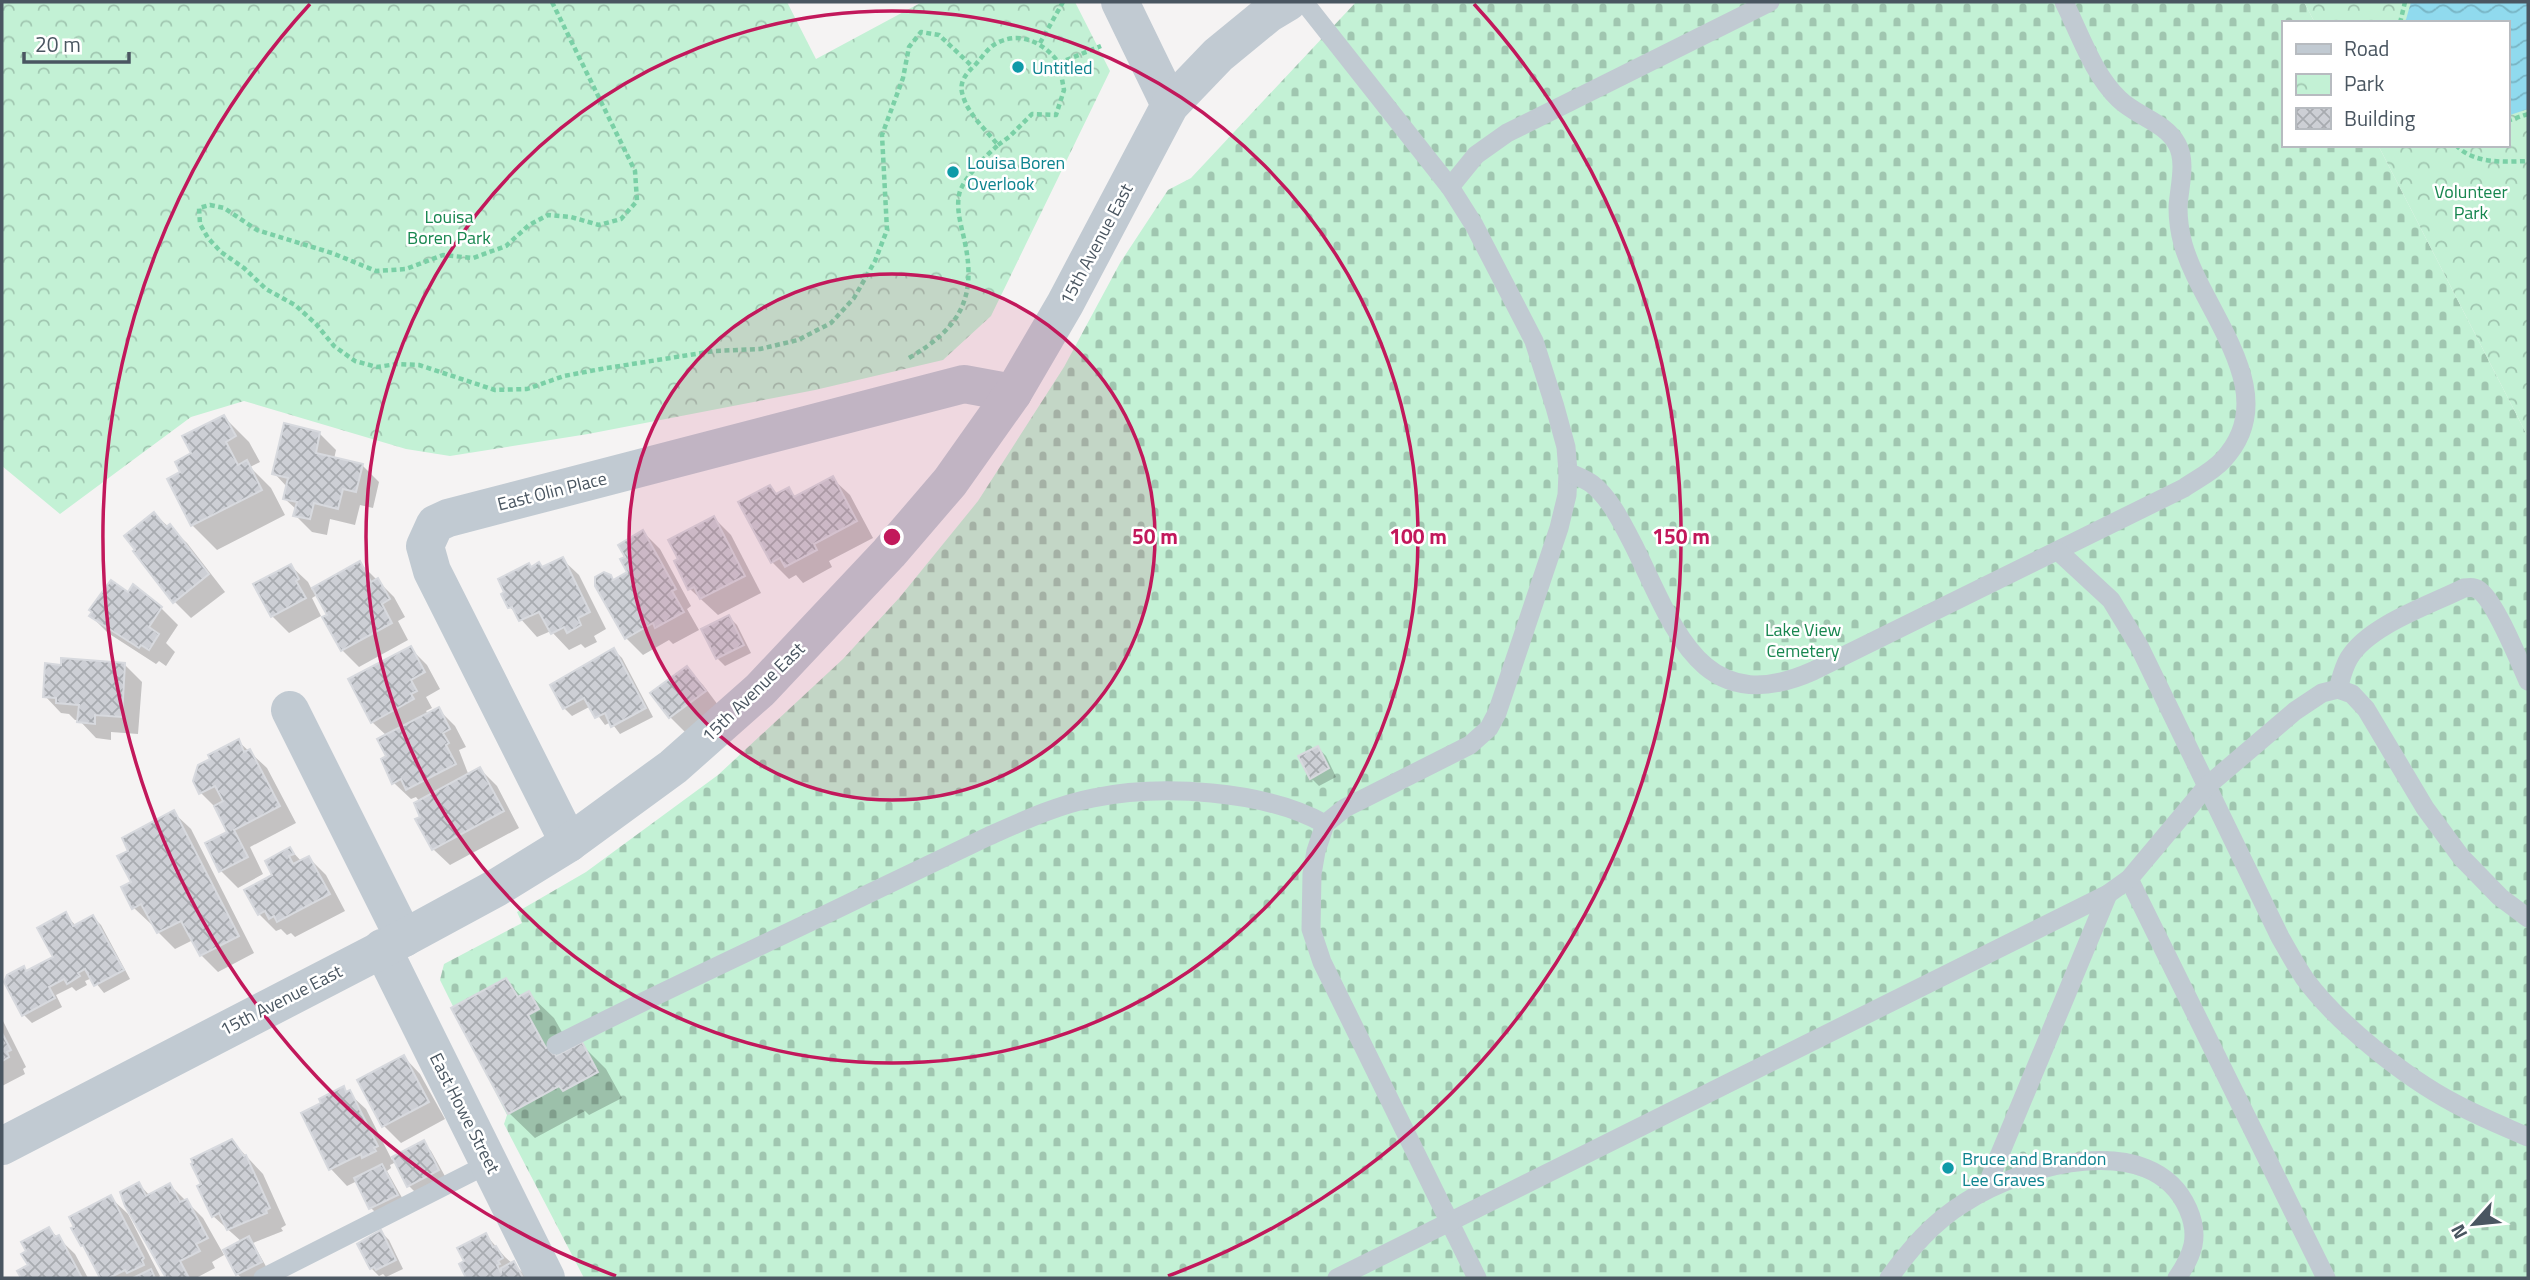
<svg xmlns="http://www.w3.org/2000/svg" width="2530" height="1280" font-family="'Titillium Web',sans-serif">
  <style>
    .cemetery { fill: url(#cemetery-stones) }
    .park { fill: url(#park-crowns) }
    .water { fill: url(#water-waves) }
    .shadow { fill: #0003 }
    .building { fill: url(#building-cross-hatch); stroke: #d7d9de; stroke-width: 2 }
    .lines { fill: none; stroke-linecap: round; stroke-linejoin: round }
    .path { stroke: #7ad0a6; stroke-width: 4.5; stroke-dasharray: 5 3.5; stroke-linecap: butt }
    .service { stroke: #c1cad2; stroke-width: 19 }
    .minor { stroke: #c1cad2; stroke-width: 38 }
    .tertiary { stroke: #c1cad2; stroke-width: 38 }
    .ring { fill: none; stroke: #c2185b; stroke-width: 3.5 }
    .culture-dot { fill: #0f9aa8; stroke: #fff; stroke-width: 2.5 }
    .labels { text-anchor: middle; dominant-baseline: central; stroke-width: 5; stroke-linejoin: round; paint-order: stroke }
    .culture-label { font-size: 18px; fill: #0d838f; stroke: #fff; text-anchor: start }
    .park-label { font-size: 18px; fill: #17864f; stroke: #fff }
    .street-label { font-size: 18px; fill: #4a5661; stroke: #fff }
    .centre { fill: #c2185b; stroke: #fff; stroke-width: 3.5 }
    .ring-label { font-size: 21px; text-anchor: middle; font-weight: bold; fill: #c2185b; stroke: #fff; stroke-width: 5; stroke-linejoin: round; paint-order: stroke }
  </style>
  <defs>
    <pattern id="cemetery-stones" width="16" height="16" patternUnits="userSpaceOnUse" patternTransform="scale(1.75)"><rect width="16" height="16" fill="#c3f1d5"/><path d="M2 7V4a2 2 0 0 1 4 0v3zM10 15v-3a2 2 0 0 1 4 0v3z" fill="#a0c6b0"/></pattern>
    <pattern id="park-crowns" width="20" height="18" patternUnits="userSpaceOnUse" patternTransform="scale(1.75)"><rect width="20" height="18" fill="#c3f1d5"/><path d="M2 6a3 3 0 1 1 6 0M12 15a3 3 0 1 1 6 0" fill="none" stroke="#a0c6b0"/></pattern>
    <pattern id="water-waves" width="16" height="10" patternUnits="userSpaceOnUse" patternTransform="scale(1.75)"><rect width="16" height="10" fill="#90daee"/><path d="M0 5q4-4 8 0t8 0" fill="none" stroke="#78b4c4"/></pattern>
    <pattern id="building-cross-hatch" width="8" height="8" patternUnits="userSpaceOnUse" patternTransform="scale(1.75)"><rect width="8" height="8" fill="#cdcfd5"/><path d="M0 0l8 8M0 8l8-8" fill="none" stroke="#a8abb0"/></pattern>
  </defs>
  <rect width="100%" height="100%" fill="#f5f3f3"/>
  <polygon class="cemetery" points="1356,2 2304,2 2315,23 2283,23 2283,145 2378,145 2528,437 2528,1278 584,1278 504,1124 507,1115 440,980 444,964 522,923 517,912 586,872 718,775 843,659 900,597 978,501 1064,367 1120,263 1168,190 1191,178"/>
  <g class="park">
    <polygon points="2,2 787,2 816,59 922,2 1075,2 1110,71 991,316 943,360 815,390 588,434 450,456 406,449 244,401 191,417 60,514 2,466"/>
    <polygon points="2304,2 2528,2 2528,437 2378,145 2507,145 2507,23 2315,23"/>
  </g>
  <polygon class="water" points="2411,2 2528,2 2528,109 2507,116 2507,23 2405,23"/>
  <g class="shadow">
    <polygon points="224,417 249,442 260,462 250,467 271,488 285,515 217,550 192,525 182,473 194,454"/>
    <polygon points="319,433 336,450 334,459 362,465 379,482 373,508 360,505 355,525 330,519 327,535 312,532 295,515 297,510 285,499 288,488 274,473"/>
    <polygon points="833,479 850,495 873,538 829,561 832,567 803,583 796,575 789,579 772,562 770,487 778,495 788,489 797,498"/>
    <polygon points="154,514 187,543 225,592 191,618 174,601"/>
    <polygon points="714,518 731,535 761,593 718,615 690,589"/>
    <polygon points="643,532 660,549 691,606 687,609 699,630 673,644 669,640 643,655 626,638 610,576 615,581 630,573 627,558"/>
    <polygon points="562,559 579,575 606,629 594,636 597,642 585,648 581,644 569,650 551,631 537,637 510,607 531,568 543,568"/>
    <polygon points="360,563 394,597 405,617 398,621 408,640 359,667 342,650 324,618 329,615 317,595 312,598 321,616 289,633 272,616 256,585 291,566 308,582 312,590"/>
    <polygon points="129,594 161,608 178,625 166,643 175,652 166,666 159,661 156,664 108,633 91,616"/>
    <polygon points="729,617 737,625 751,653 725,666 717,658"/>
    <polygon points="410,648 427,665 440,689 426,697 432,708 426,711 428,714 438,709 455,726 466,747 459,750 469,776 480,769 497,786 519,828 450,865 433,849 420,802 416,797 411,799 394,783 388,757 387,736 372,722"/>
    <polygon points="614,650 622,658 653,717 620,734 611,722 605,725 591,706 572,716 564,708"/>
    <polygon points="125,665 142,682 138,734 111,732 111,740 96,738 79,720 75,720 69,714 61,713 45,696 62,667"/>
    <polygon points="687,668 703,685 721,709 687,734 670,717"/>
    <polygon points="238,741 267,768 296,823 250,847 263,874 238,888 221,871 207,844 229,832 218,810 201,793"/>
    <polygon points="1318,748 1326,756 1336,777 1319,786 1311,778"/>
    <polygon points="174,813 191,829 254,953 218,972 201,955 193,940 175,949 158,932 153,923 151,924 134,908 131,851"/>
    <polygon points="290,849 302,862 309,858 326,875 345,911 295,937 291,933 287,935 281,929 276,931 259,914 275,876"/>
    <polygon points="65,914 76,926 93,917 101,925 130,979 104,993 92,978 85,981 87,985 76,991 72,987 56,995 62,1007 32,1023 24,1015 6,982 23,968 28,973 55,957"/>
    <polygon points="506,980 522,997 528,993 554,1018 563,1034 552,1040 560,1056 581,1044 606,1069 622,1098 589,1115 585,1111 535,1138 509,1113"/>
    <polygon points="2,1019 26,1067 23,1069 25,1074 2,1086"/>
    <polygon points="404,1057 420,1074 445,1119 401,1143 384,1126 359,1081"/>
    <polygon points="343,1088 366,1109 392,1160 423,1143 431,1151 446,1178 417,1194 409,1186 396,1162 390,1165 391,1168 387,1171 405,1203 379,1216 371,1208 357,1181 347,1186 331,1169 323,1104"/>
    <polygon points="232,1141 263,1174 286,1225 281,1228 283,1231 253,1243 268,1270 252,1278 242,1278 237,1274 242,1242 213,1216"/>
    <polygon points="139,1184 150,1196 170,1185 203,1218 224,1255 212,1262 215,1268 196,1278 167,1278 158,1264"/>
    <polygon points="111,1198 128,1214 160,1276 158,1278 102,1278 89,1252 82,1245"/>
    <polygon points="49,1229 75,1254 88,1278 23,1278 19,1272 30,1266"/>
    <polygon points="381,1232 389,1240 403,1269 386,1277 383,1274 379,1276 371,1268"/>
    <polygon points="486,1235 505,1257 529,1278 468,1278 461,1264"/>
  </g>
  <g class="building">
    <polygon points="224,415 236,436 226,442 238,465 247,460 262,490 191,526 167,479 180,472 175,462 191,453 182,436"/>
    <polygon points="284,423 320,432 316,453 363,464 356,492 343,489 338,509 314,503 310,519 293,516 297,502 283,499 288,478 272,474"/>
    <polygon points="833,476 857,521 814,544 817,550 785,567 780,558 771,563 738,502 770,485 776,494 789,487 794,497"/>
    <polygon points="154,512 166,527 170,524 209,574 173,603 133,551 135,550 124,536"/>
    <polygon points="714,516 745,576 700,599 694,587 688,590 674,561 678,559 668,540"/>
    <polygon points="643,530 676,589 672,591 684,612 655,628 653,623 625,639 595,586 595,577 604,572 611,575 613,580 627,572 620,559 625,557 618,545"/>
    <polygon points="563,557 590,612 578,618 581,625 567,633 564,627 551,634 539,612 519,621 512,607 508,608 501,594 504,592 498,579 529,563 531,567 539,562 542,567"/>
    <polygon points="360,561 371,582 378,578 390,599 382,604 392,623 341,651 322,617 327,615 312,588"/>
    <polygon points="291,564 299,579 296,581 306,598 271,617 253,584"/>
    <polygon points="111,580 128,592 133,584 162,607 149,627 159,634 149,650 141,645 139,648 89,616 92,612 89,610"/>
    <polygon points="729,615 744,645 716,659 701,629"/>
    <polygon points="411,646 425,672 411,680 417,691 411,694 414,699 371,723 348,679"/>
    <polygon points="614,648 646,708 611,727 605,713 595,718 584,698 563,709 550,685"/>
    <polygon points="61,658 125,663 122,717 95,715 95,724 77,722 79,705 56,703 56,698 43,697 45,663 61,665"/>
    <polygon points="687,666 706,691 669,718 650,693"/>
    <polygon points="439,707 450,729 443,733 449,743 446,745 456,764 406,790 401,779 392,784 381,759 386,756 377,739"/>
    <polygon points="239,739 244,752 250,749 280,806 234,830 248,857 219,872 205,843 227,832 214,806 223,801 215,786 199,794 193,781 198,765 210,759 208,755"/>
    <polygon points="1318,746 1329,768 1310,779 1298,756"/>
    <polygon points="480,767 504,811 432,850 415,819 420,817 414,803"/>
    <polygon points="174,810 239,936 200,956 181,921 157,933 141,904 132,909 121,887 131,882 117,856 128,851 122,838"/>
    <polygon points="290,847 294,854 289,856 293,864 309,856 330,894 277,922 274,916 269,919 265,911 258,915 244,890 272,875 265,861"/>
    <polygon points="66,912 73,926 93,915 124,970 94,986 85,969 78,973 80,976 67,984 64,979 49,987 55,998 22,1016 4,982 7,975 24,966 26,971 53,957 37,928"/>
    <polygon points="506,978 518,997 529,991 539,1009 528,1015 546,1048 550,1046 556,1056 582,1042 598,1072 563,1091 559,1086 508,1114 451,1008"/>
    <polygon points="2,1033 11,1050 7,1052 9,1057 2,1061"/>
    <polygon points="404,1055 429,1102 382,1127 357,1080"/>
    <polygon points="344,1086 346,1092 350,1090 378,1146 374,1148 376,1151 362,1158 361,1154 329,1170 301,1113 321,1103 319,1099"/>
    <polygon points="232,1139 244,1156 246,1155 270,1208 266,1210 267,1213 227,1230 219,1213 212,1217 197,1186 201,1184 191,1164 193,1163 191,1159"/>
    <polygon points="424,1140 439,1170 407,1187 392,1157"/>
    <polygon points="382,1164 398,1195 369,1209 354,1178"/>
    <polygon points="139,1182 146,1196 170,1183 180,1202 187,1199 208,1238 196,1244 200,1251 180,1261 189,1278 166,1278 125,1206 120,1192"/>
    <polygon points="111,1195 144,1258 142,1260 144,1265 127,1273 125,1270 109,1278 100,1278 83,1245 81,1246 71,1228 74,1227 69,1217"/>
    <polygon points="49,1227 55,1237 59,1235 82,1278 21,1278 17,1271 28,1265 21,1254 26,1251 21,1242"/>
    <polygon points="381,1230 396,1260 376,1270 374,1267 370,1269 357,1244"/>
    <polygon points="486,1233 493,1247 496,1246 503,1258 498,1261 500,1264 497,1265 501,1273 501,1268 514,1261 523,1278 466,1278 459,1264 464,1261 457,1248"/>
    <polygon points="249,1236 262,1262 236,1275 223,1250"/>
    <polygon points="151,1269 155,1278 133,1278"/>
  </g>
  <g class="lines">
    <g class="path">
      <polyline points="552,2 635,171 637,201 621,219 599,225 571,217 548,215 529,225 506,246 473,258 443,255 406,269 376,271 332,253 257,230 224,208 210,205 199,208 200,224 208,238 221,252 244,268 266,289 295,305 316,324 334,346 355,361 377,367 397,364 419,365 495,390 527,389 564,376 601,369 714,351 760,349 798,340 831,323 854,298 875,261 887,230 882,135 903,78 909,47 921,32 939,35 973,67"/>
      <polyline points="2400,23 2405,2"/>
      <polyline points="1040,43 1063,2"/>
      <polyline points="2507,121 2528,114"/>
      <polyline points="998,145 1009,137 1032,114 1056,115 1064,90 1059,63"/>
      <path d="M2456 145C2473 164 2504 162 2528 161"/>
      <path d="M909 358C958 329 977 300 965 243 962 228 956 211 959 195 962 179 986 156 998 145 986 130 968 114 963 96 958 82 966 74 976 64 983 56 989 46 999 42 1023 31 1046 45 1059 63L1101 46"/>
    </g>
    <g class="service">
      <polyline points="1304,2 1450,187 1474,225 1534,341 1555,407 1566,447 1568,472 1567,495 1559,528 1497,713 1489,728 1470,745 1345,808 1325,824 1316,851 1312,874 1311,929 1322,962 1477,1278"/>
      <polyline points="1450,187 1476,155 1507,133 1770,2"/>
      <path d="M1568 472C1576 476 1585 479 1592 484 1611 499 1623 525 1634 546 1674 627 1701 721 1813 671L2184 488C2197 479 2212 472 2223 460 2286 393 2202 312 2183 244 2180 233 2178 220 2178 207 2179 188 2187 162 2177 144 2165 122 2136 116 2119 99 2093 74 2080 34 2064 2"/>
      <path d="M2058 551 2111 600 2139 646 2280 937C2288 951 2296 966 2305 979 2338 1024 2405 1077 2454 1103 2478 1116 2503 1126 2528 1137"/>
      <path d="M2338 689C2341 679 2343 668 2349 658 2369 625 2430 605 2464 588 2471 587 2475 587 2480 591 2496 603 2519 661 2528 681"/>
      <polyline points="2129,879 2326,1278"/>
      <path d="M556 1045C660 992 766 944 870 893 910 874 949 855 989 836 1023 821 1057 805 1093 798 1161 784 1264 790 1325 824"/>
      <polyline points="1985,1190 2108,894"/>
      <polyline points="263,1278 490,1163"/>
      <polyline points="1337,1278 2108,894 2129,879 2207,786 2295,711 2322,693 2338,689 2352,694 2366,709 2425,808 2461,857 2500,897 2528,918"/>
      <path d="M1889 1278C1910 1249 1933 1222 1964 1203 2020 1166 2152 1127 2188 1209 2200 1236 2193 1255 2177 1278"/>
    </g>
    <g class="minor">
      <polyline points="1120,2 1170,105"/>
      <polyline points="290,710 404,938"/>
      <polyline points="569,843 432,571 425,546 435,524 448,518 964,384 1013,393"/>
      <polyline points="382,948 546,1278"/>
    </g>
    <polyline class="tertiary" points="2,1146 404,938 496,888 569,843 673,767 760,690 889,553 950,482 1013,393 1065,304 1170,105 1218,55 1268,14 1288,2"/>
  </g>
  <circle cx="892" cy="537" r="263" fill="#c2185b" fill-opacity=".12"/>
  <g class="ring">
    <circle cx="892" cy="537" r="263"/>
    <circle cx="892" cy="537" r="526"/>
    <path d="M616 1276A789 789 0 0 1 310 4M1474 4A789 789 0 0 1 1168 1276"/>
  </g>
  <g class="culture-dot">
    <circle cx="1018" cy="67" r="7"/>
    <circle cx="953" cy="172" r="7"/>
    <circle cx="1948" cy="1168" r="7"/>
  </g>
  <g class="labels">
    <g class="culture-label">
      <text x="1032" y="67">Untitled</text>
      <text x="967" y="162">Louisa Boren<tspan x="967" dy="21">Overlook</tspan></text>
      <text x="1962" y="1158">Bruce and Brandon<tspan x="1962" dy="21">Lee Graves</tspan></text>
    </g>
    <g class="park-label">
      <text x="2471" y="191">Volunteer<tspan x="2471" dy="21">Park</tspan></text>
      <text x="449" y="216">Louisa<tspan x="449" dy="21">Boren Park</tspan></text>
      <text x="1803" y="629">Lake View<tspan x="1803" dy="21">Cemetery</tspan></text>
    </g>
    <g class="street-label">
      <text transform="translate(1096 244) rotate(-62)">15th Avenue East</text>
      <text transform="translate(552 491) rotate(-14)">East Olin Place</text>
      <text transform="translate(753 692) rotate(-44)">15th Avenue East</text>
      <text transform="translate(281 1000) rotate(-27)">15th Avenue East</text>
      <text transform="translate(465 1113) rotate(63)">East Howe Street</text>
    </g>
  </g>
  <circle cx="892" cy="537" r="10" class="centre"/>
  <g class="ring-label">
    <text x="1155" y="544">50 m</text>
    <text x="1418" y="544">100 m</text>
    <text x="1681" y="544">150 m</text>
  </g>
  <rect width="2530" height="1280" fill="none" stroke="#4a5661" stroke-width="7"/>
  <rect x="2282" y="21" width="228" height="126" fill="#ffffff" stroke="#b7bbc0" stroke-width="2"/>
  <rect x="2296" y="44" width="35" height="10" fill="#c1cad2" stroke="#b7bbc0" stroke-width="2"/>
  <text x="2344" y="56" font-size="21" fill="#4a5661">Road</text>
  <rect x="2296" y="74" width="35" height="21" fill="url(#park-crowns)" stroke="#b7bbc0" stroke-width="2"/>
  <text x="2344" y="91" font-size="21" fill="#4a5661">Park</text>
  <rect x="2296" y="108" width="35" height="21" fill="url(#building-cross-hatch)" stroke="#b7bbc0" stroke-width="2"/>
  <text x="2344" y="126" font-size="21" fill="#4a5661">Building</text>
  <g transform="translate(2474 1224) rotate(243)" stroke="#ffffff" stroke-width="5" paint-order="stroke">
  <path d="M0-5L12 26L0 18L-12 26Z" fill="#4a5661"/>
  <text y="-10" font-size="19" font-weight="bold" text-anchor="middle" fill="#4a5661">N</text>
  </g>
  <path d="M24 52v10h105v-10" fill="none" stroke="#4a5661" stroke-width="3.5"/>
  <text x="35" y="52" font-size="21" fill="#4a5661" stroke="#ffffff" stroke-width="5" paint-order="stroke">20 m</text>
</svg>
